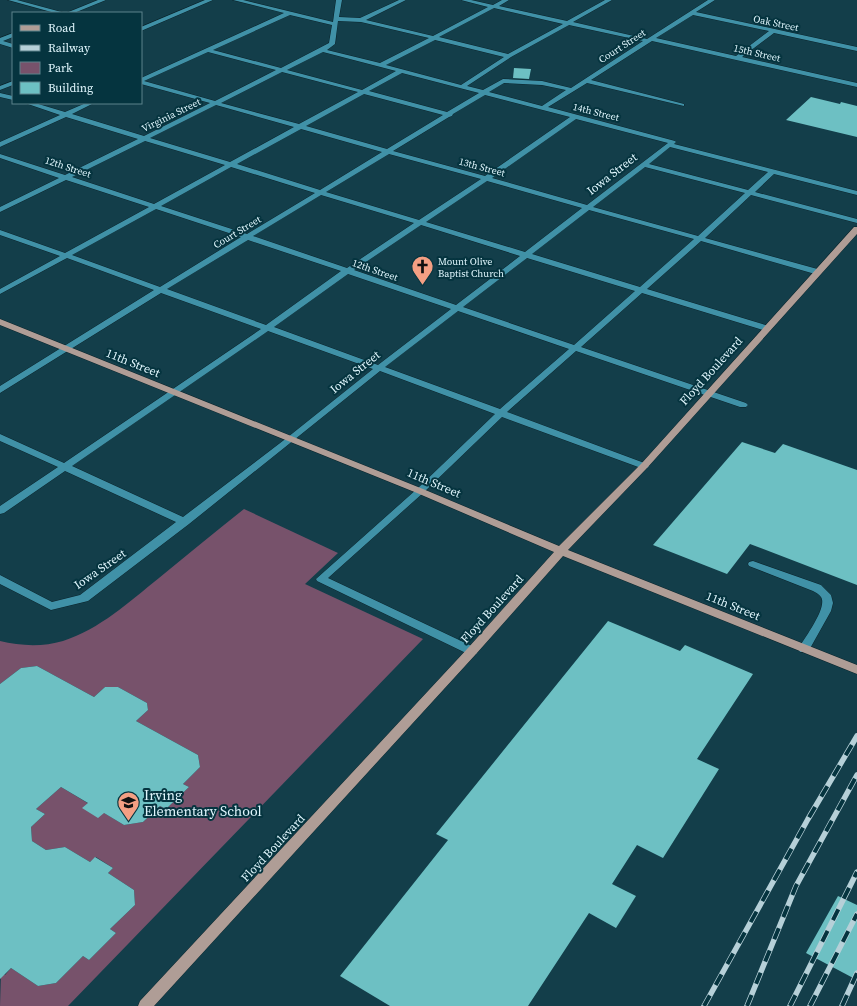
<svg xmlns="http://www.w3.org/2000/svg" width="857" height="1006" font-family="'Source Serif 4',serif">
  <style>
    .green { fill: #77526b }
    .building { fill: #6dc0c3 }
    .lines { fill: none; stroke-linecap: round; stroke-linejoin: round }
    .minor-casing { stroke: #0a232a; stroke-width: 1 }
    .major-casing { stroke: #0a232a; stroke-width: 1 }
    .minor { fill: #4091a7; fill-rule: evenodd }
    .major { fill: #af9d96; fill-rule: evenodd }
    .rail-casing { stroke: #b6d0d8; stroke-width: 5.5 }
    .rail { stroke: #05343f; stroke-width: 4; stroke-dasharray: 12; stroke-linecap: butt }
    .labels { text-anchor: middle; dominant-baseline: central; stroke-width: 4; stroke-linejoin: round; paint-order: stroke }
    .far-street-label { font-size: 10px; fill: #e0f6fd; stroke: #05343f }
    .far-poi-label { font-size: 10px; fill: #e0f6fd; stroke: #05343f; text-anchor: start }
    .street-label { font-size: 12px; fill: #e0f6fd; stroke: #05343f }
    .near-poi-label { font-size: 14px; fill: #e0f6fd; stroke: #05343f; text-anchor: start }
  </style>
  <rect width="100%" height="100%" fill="#133e4a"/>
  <path class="green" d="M244 509 338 553 305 584 423 639 68 1006H0L1 972 5 975 11 968 38 986 56 983 83 956 89 960 116 933 110 929 135 905 134 890 108 873 113 868 96 857 90 862 65 847 46 850 32 841 31 827 45 814 36 809 61 787 124 825 143 822 160 806 166 809 189 787 183 784 200 767 198 755 136 721 148 710 147 703 118 687H105L94 697 37 666 21 668 0 684V641C20 646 43 647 63 641 100 629 129 602 159 578 187 555 215 532 244 509Z"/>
  <g class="building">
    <polygon points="514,68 531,69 529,79 513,78"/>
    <polygon points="811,97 840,104 841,102 857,106 857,137 786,120"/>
    <polygon points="742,442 775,453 783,444 857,470 857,585 750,544 727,574 653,545"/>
    <polygon points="608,621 680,651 685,645 753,674 697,759 719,769 663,858 637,845 612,884 636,896 616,928 589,913 528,1006 390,1006 340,976 448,840 436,834"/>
    <polygon points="37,666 94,697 105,687 118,687 147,703 148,710 136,721 198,755 200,767 183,784 189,787 166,809 160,806 143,822 124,825 104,813 98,818 82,808 88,803 61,787 36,809 45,814 31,827 32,841 46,850 65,847 90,862 95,857 113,868 108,873 134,890 135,905 110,929 116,933 89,960 83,956 56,983 38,986 11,968 0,979 0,684 21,668"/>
    <polygon points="838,896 857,905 857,980 806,953"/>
  </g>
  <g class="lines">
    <defs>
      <g id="minor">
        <polygon points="8,0 17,0 65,13 55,13"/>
        <polygon points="98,0 106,0 74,13 66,13"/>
        <polygon points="205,0 213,0 141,31 141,27"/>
        <path d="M233 0H243L333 22 336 0H342L339 17 360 18 399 0H406L366 20 433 36 488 7 461 0H471L493 5 502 0H509L499 6 567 21 605 0H612L573 22 647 39 708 0H715L696 12 857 47V51L774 33 742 57 857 83V87L652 41 591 80 684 104V106L587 83 548 107 675 141 676 142 674 144 857 191V195L774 174 755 192 857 219V223L751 195 705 238 821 270V274H815L701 241 647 289 769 326 770 328 769 330H763L642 293 581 347 746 403 748 405 746 407H740L576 351 507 412 647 464 649 466 647 468H641L502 417 423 493 328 578 476 648 478 651 476 654H468L317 581 316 579 417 489 495 414 380 371 189 524 88 601 51 610 0 584V575L52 602 80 595 176 522 65 471 4 513 0 514V506L58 467 0 441V434L64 463 261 329 161 293 0 393V386L154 290 67 258 0 294V289L60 256 0 235V230L65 253 149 207 66 180 0 212V207L59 178 0 158V154L65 175 138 139 66 117 2 146 0 147V142L60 115 25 103H35L65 112 86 103H94L72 114 144 136 210 103 141 84V78L284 13ZM494 8 563 24 508 54 439 37ZM290 15 332 25 329 43 281 68 213 50ZM693 15 769 31 736 56 656 38ZM338 21 361 22 429 38 380 63 327 50 335 44ZM569 25 643 41 571 88 542 81 503 79 483 90 467 86 511 57ZM435 40 504 57 461 85 386 65ZM208 52 276 70 215 101 144 81ZM323 52 396 71 362 90 287 70ZM282 72 358 92 299 124 221 103ZM402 73 479 93 447 112 369 91ZM504 83 542 85 566 90 542 106 489 92ZM364 94 443 115 387 149 306 126ZM485 95 570 117 485 176 393 151 449 117 452 116 453 114ZM216 105 294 127 230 162 150 138ZM576 119 668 143 587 205 492 178ZM301 129 382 152 320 190 237 164ZM145 141 225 165 154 204 72 177ZM670 147 768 172 748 190 649 164ZM389 154 481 179 419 220 326 192ZM231 167 315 193 247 234 161 206ZM645 167 745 193 698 236 593 207ZM487 181 582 208 525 252 426 222ZM321 195 414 223 347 268 253 236ZM156 209 241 237 160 287 72 255ZM589 210 694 239 640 287 532 254ZM421 225 520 256 456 305 354 270ZM248 240 341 271 266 325 167 289ZM527 258 635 291 574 345 463 307ZM348 274 451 309 378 365 274 327ZM458 311 569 349 500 409 385 367ZM268 331 373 369 288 437 183 517 72 466Z"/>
        <polygon points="13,33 13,37 3,41 13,44 13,48 0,44 0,38"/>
        <polygon points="13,81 13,85 0,90 0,86"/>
        <polygon points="0,93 13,96 13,100 0,97"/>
        <path d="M753 561 821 585 831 595 833 603 831 611 808 652H800L798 649C804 639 828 607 821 597 819 594 815 592 813 591L749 566 748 564 749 562Z"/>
      </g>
      <polygon id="major" points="854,227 857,227 857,234 647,468 568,550 857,665 857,674 563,556 476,654 154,1006 138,1006 140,1001 468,648 554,552 417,493 0,325 0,319 423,489 559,546 641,464"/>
    </defs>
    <use href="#minor" class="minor-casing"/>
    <use href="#major" class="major-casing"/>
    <use href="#minor" class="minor"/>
    <use href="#major" class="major"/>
    <defs>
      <g id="rail">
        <polyline points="704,1006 808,819 857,736"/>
        <polyline points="747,1006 796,886 857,775"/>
        <polyline points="790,1006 857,872"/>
        <polyline points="810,1006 857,914"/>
        <polyline points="842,1006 857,973"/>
      </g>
    </defs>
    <use href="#rail" class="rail-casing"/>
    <use href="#rail" class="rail"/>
  </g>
  <defs>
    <symbol id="church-pin" viewBox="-11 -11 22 30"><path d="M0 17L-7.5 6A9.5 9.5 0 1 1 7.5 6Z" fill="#f39f83" stroke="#05343f"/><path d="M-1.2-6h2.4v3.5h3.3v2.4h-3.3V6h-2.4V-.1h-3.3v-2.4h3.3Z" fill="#111"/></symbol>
    <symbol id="school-pin" viewBox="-11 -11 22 30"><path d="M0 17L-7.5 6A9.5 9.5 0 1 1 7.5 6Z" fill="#f39f83" stroke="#05343f"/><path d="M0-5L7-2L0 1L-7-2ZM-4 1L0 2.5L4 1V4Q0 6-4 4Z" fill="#111"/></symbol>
  </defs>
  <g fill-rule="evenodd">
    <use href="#church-pin" x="410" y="254" width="25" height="34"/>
    <use href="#school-pin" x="116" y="790" width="25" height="34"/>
  </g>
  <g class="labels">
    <g class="far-street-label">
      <text transform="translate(776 23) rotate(12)">Oak Street</text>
      <text transform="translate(622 46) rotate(-33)">Court Street</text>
      <text transform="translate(757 53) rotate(13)">15th Street</text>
      <text transform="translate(596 112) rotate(14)">14th Street</text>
      <text transform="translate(171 115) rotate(-26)">Virginia Street</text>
      <text transform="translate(68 167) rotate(18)">12th Street</text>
      <text transform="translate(482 167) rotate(15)">13th Street</text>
      <text transform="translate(237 232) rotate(-31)">Court Street</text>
      <text transform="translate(375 270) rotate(19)">12th Street</text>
    </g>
    <g class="far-poi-label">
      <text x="438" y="261">Mount Olive<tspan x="438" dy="12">Baptist Church</tspan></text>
    </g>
    <g class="street-label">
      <text transform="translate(612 174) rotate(-38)">Iowa Street</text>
      <text transform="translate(133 363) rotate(22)">11th Street</text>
      <text transform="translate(711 371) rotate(-48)">Floyd Boulevard</text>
      <text transform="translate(355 372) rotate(-39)">Iowa Street</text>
      <text transform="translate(434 483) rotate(23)">11th Street</text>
      <text transform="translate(100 569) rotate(-35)">Iowa Street</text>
      <text transform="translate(733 606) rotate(22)">11th Street</text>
      <text transform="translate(492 609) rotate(-48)">Floyd Boulevard</text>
      <text transform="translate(273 848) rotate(-47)">Floyd Boulevard</text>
    </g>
    <g class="near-poi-label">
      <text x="144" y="795">Irving<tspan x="144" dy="16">Elementary School</tspan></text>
    </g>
  </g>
  <rect x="12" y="12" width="130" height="92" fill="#05343f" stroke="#5d828b"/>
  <rect x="20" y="25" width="20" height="6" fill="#af9d96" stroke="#5d828b"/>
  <text x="48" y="32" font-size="12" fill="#e0f6fd">Road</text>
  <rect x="20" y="45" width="20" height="6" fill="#b6d0d8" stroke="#5d828b"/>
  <text x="48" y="52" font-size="12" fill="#e0f6fd">Railway</text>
  <rect x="20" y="62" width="20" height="12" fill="#77526b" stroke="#5d828b"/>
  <text x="48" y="72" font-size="12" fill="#e0f6fd">Park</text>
  <rect x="20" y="82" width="20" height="12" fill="#6dc0c3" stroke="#5d828b"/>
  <text x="48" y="92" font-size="12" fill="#e0f6fd">Building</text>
</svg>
